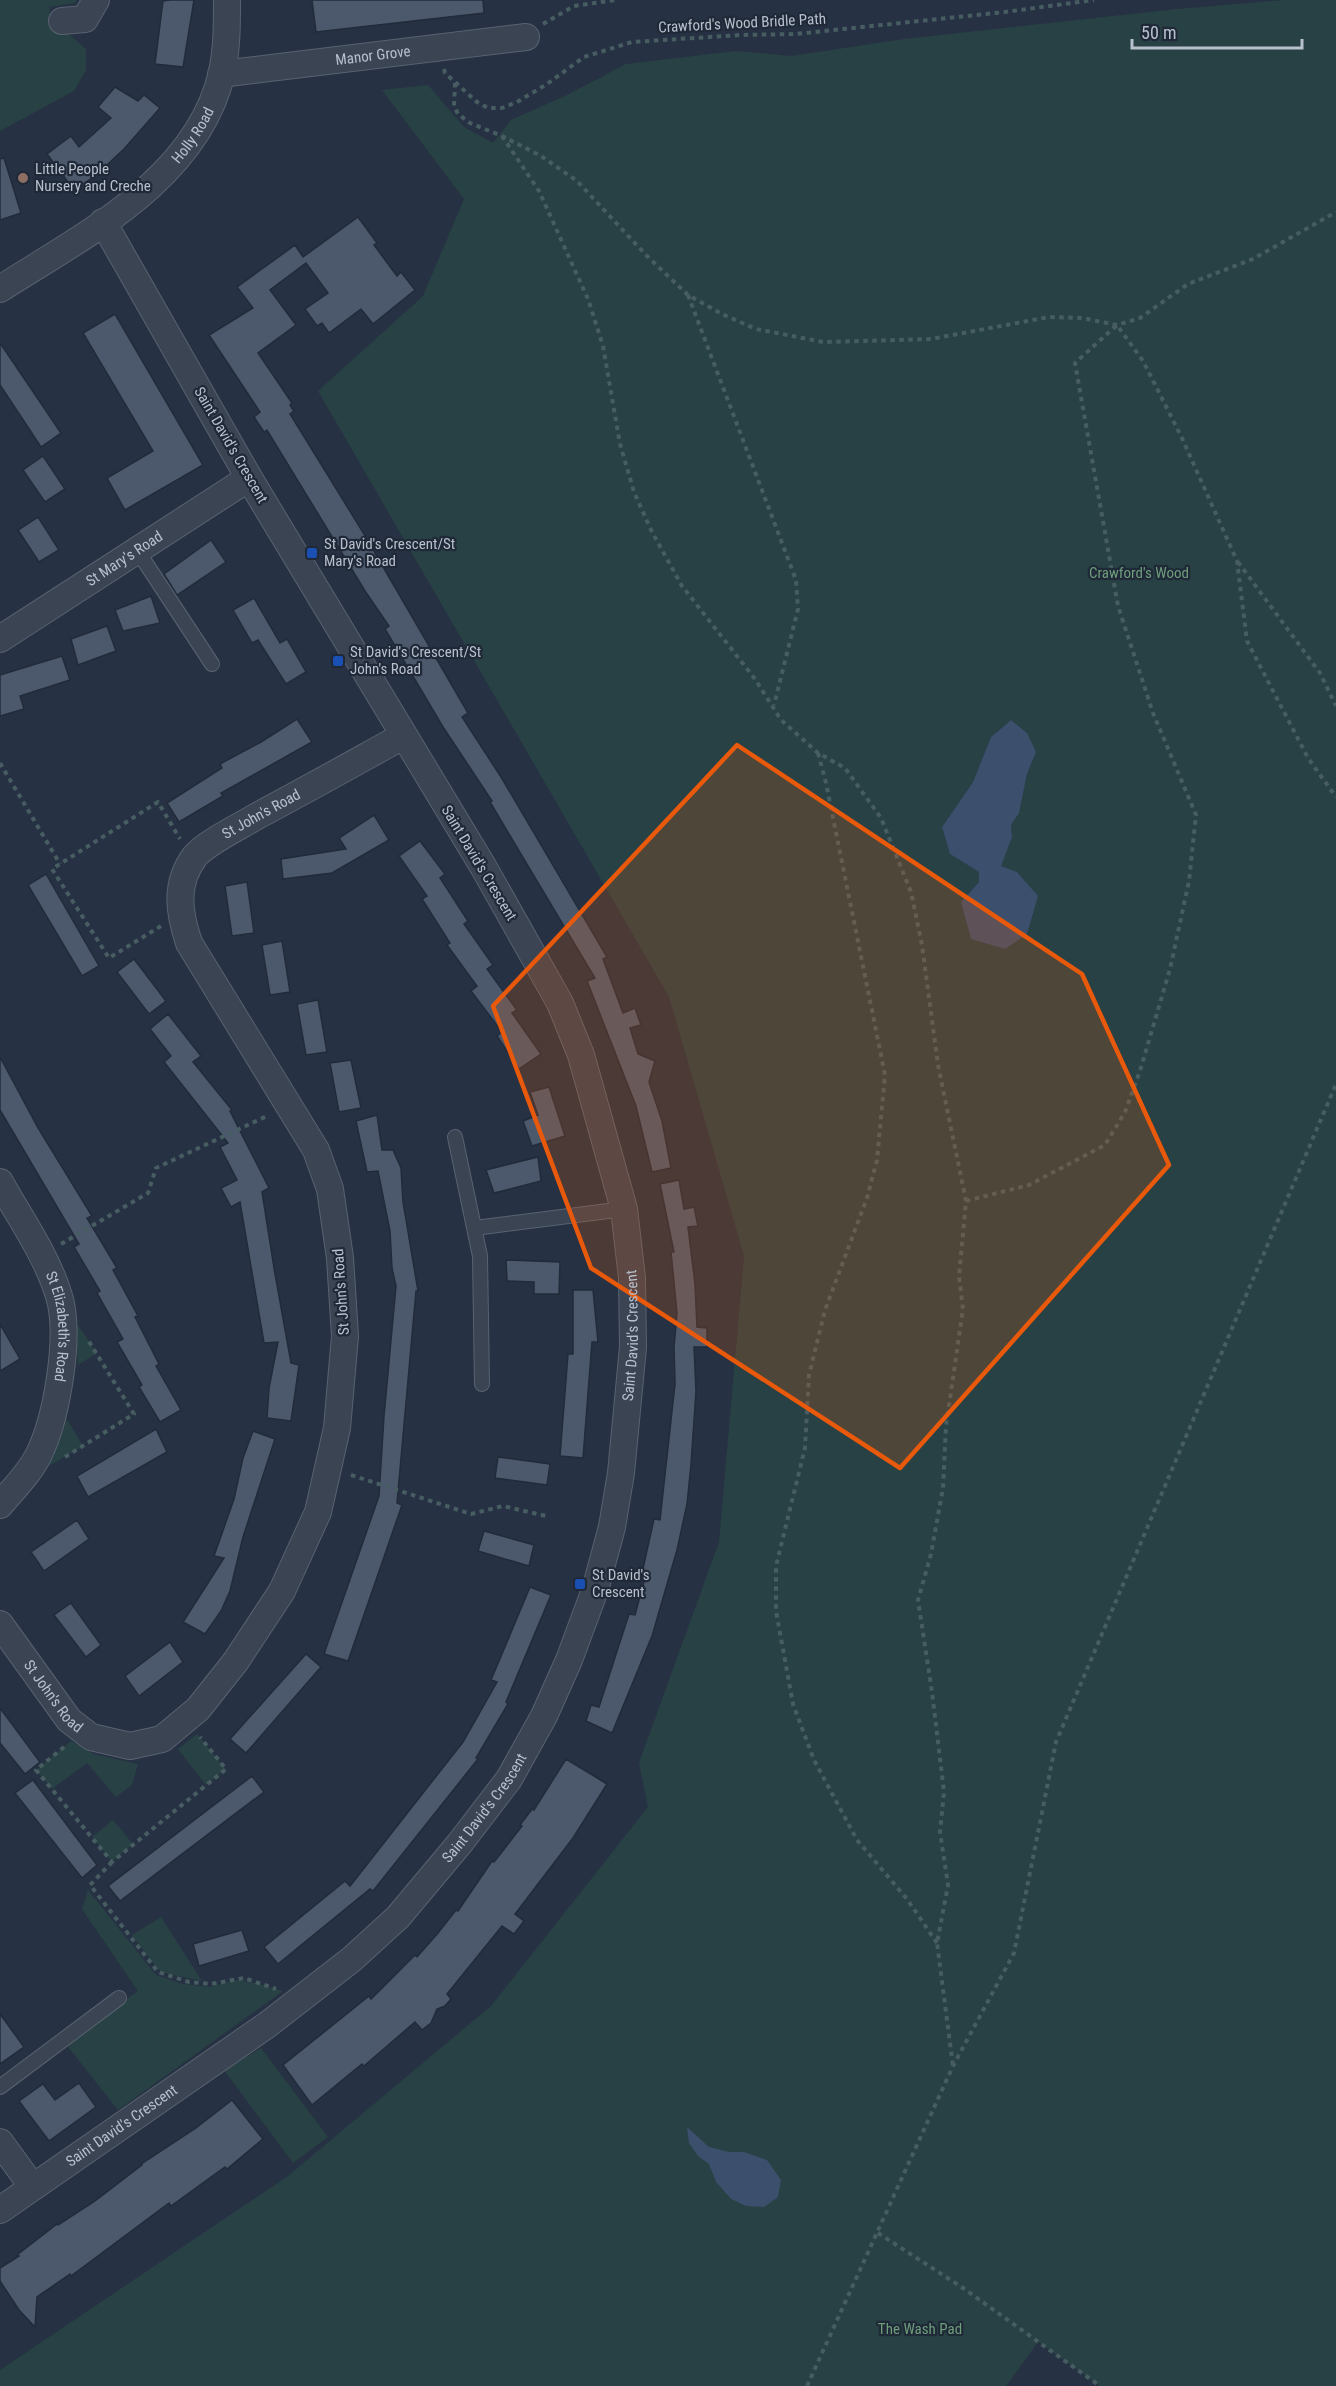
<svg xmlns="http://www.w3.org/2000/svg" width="1336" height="2386" font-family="'Roboto Condensed',sans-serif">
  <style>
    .green { fill: #284144; fill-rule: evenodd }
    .water { fill: #3c4f6c }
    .building { fill: #4c596d; stroke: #212b3a; stroke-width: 1.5 }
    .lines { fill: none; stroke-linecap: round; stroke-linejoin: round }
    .lane-casing { stroke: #596270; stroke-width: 16 }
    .street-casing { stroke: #596270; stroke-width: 28 }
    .path { stroke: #475d61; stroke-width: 4; stroke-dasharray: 4.5 4.5; stroke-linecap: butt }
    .lane { stroke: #3b4453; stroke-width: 14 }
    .street { stroke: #3b4453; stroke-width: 26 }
    .marked { fill: #e8590c; fill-opacity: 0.2; stroke: #e8590c; stroke-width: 4.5; stroke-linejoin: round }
    .education-dot { fill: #8d6e63; stroke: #1f2938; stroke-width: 2 }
    .transit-dot { fill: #1a4fb4; stroke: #1f2938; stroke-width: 2 }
    .labels { text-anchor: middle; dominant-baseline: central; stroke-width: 4.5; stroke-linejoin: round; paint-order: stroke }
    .street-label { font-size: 15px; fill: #b8c0cd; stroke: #1f2938 }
    .poi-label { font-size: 15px; fill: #b8c0cd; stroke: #1f2938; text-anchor: start }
    .park-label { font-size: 15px; fill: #6f9e7b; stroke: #1f2938 }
  </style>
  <rect width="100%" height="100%" fill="#263243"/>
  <g class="green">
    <polygon points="0,0 77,0 75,3 50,7 48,24 63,29 86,49 86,70 74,91 0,131"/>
    <path d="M1284 0H1336V2386H1100L1038 2342 1006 2386H0V2370L288 2176 491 2006 648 1807 639 1763 719 1542 744 1256 669 997 318 391 423 296 464 199 382 90 428 85 464 127 493 143 511 120 567 95 626 64 736 51 791 56 904 39 1177 9ZM1011 720 1036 752 1027 774 1019 812 1011 825 1012 837 1000 866 1017 872 961 902 979 882V872L950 854 942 827 973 782 991 737Z"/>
    <polygon points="75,1321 97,1353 78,1365"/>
    <polygon points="60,1408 83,1446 44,1469"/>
    <polygon points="197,1734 226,1769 206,1785 178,1749"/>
    <polygon points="71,1741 94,1754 138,1764 132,1785 116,1797 87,1763 52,1789 36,1770"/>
    <polygon points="113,1820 133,1844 112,1862 92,1837"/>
    <polygon points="88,1890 156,1975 183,1984 210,1987 236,1980 255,1983 283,1991 118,2110 65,2043 138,1991 82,1909"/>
    <polygon points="161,1917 202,1981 165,1973 158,1969 132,1935"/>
    <polygon points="261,2048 328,2137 293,2163 224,2070"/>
  </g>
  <g class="water">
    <polygon points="1011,720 1027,733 1036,752 1027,774 1019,813 1011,825 1012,837 1001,866 1017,872 1038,896 1027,934 1005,949 971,939 961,902 979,882 979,872 950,854 942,827 973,782 991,737"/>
    <polygon points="687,2127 709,2147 729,2152 744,2152 767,2160 781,2180 778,2197 764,2207 746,2206 731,2199 716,2182 709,2164 698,2156 689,2143"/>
  </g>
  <g class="building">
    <polygon points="170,0 194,0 183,67 155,64 163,1"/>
    <polygon points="312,0 483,0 484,13 316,32"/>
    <polygon points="115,87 138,101 144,95 160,108 124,149 95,176 74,190 47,154 71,136 79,147 111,118 98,107"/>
    <polygon points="4,158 21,213 0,220 0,159"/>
    <polygon points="358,217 377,243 374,245 397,276 401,272 415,290 373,324 361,309 329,333 322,323 317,326 305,309 328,293 306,263 270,290 296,325 258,353 292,403 290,405 294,411 290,414 364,534 468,713 462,717 501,777 607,957 603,959 623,1013 635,1008 641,1025 630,1028 638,1054 655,1061 649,1082 662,1121 671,1168 652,1172 636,1106 587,981 595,978 525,861 490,802 492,801 443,727 385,629 389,626 365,591 267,430 264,432 254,417 260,412 209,335 253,308 237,287 295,245 303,257"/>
    <polygon points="115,314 203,465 125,510 107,478 153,451 83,333"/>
    <polygon points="0,343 61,433 41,447 0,385"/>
    <polygon points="43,456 65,489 45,502 23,470"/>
    <polygon points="38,517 59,550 39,562 18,530"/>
    <polygon points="211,540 226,562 177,595 164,574"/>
    <polygon points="151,596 160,623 123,631 115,610"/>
    <polygon points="254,598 280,643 287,639 306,672 286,684 258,640 252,643 233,610"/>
    <polygon points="107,626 116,651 78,665 71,639"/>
    <polygon points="62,656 70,680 20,696 24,709 0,716 0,675"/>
    <polygon points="297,719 312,742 221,793 223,796 179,822 167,803 222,768 220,764 261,742"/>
    <polygon points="374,815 389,840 332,873 283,879 281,859 346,849 339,838"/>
    <polygon points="420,841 445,874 440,878 468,921 464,924 493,965 487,969 517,1010 512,1013 541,1054 519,1069 497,1036 502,1032 471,991 477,986 447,945 450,943 422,899 427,896 399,856"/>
    <polygon points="46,874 99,966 82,976 28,885"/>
    <polygon points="247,882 254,933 232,936 225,886"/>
    <polygon points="282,941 290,992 270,995 262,945"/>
    <polygon points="134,959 166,1001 149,1014 117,972"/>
    <polygon points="318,1000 327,1052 306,1055 297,1004"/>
    <polygon points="168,1014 201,1056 193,1062 232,1110 230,1111 269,1188 262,1192 275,1274 291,1363 299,1365 291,1421 267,1418 269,1388 278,1342 264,1343 240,1202 231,1207 221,1188 237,1180 220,1147 228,1143 164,1062 171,1056 150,1029"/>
    <polygon points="0,1057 38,1128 92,1216 87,1218 117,1268 113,1270 138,1316 135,1317 159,1364 156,1366 181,1410 160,1422 139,1387 142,1385 117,1342 123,1339 97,1293 100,1291 74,1247 79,1244 0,1110"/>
    <polygon points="351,1060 361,1108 339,1112 330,1063"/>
    <polygon points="549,1087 565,1136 532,1146 523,1121 538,1115 530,1092"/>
    <polygon points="377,1115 382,1150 393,1150 401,1168 403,1202 418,1291 416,1291 397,1503 402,1505 348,1661 324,1654 379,1496 384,1416 396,1286 392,1268 390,1231 378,1171 367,1172 356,1121"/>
    <polygon points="538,1157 541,1181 494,1193 486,1170"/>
    <polygon points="679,1180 684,1209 694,1207 698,1226 688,1227 695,1284 697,1327 707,1328 707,1347 694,1347 696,1391 691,1465 687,1504 677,1550 652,1636 612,1733 586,1721 591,1705 599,1707 629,1614 635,1615 646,1574 642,1573 654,1519 660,1520 675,1384 674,1347 677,1313 671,1252 674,1252 660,1184"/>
    <polygon points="506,1260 560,1262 559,1294 534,1294 534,1282 507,1281"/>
    <polygon points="573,1290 593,1290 598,1342 592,1342 583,1458 560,1456 568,1354 573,1354"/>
    <polygon points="0,1324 20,1359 0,1371"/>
    <polygon points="156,1429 167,1452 88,1497 77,1476"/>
    <polygon points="253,1431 275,1439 243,1537 230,1591 221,1611 205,1634 183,1622 224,1558 214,1556 234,1499 243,1458"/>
    <polygon points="498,1457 550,1464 547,1485 495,1478"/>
    <polygon points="77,1520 89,1539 44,1571 31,1552"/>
    <polygon points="484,1531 534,1545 529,1566 478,1551"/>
    <polygon points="530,1587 551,1595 506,1702 508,1704 476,1758 478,1759 373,1891 370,1889 278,1964 264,1947 345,1881 350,1886 463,1742 497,1682 491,1680"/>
    <polygon points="71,1603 101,1645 86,1657 54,1615"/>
    <polygon points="170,1642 183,1662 139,1696 125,1676"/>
    <polygon points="306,1654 321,1667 246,1753 230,1739"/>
    <polygon points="0,1708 40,1762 25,1774 0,1743"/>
    <polygon points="566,1759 607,1784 573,1838 515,1914 524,1921 514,1934 502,1926 447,1994 451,1999 445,2006 437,2009 431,2023 422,2030 415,2022 364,2066 362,2064 312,2105 283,2065 369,1996 371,1999 415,1955 417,1957 438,1933 456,1910 458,1911 492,1861 494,1862 522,1826 520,1825 532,1809 534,1810"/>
    <polygon points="252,1776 264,1792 120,1901 108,1886"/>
    <polygon points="33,1780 97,1865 82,1878 15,1793"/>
    <polygon points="242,1930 249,1951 199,1966 193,1944"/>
    <polygon points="0,2014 24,2047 0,2064"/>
    <polygon points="79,2083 96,2107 49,2141 19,2101 43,2084 55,2100"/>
    <polygon points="232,2100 263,2139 227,2169 225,2167 171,2206 169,2203 71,2276 70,2274 37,2297 35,2327 19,2310 0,2281 0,2268 19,2256 17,2255 57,2224 58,2225 95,2201 142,2165 141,2164 196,2128"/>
  </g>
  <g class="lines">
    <defs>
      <g id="lane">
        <polyline points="137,550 212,664"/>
        <polyline points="455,1137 480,1256 482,1384"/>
        <polyline points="475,1228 624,1209"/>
        <polyline points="0,2087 119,1998"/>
      </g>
      <g id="street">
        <polyline points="62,21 85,19 96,0"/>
        <path id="s1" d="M221 74 526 37"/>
        <path id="s2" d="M0 289C84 235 198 179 222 72 227 48 227 25 227 0"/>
        <path id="s3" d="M0 639 249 478"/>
        <path id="s4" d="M0 1182C20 1218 47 1256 59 1296 71 1335 57 1417 39 1454 30 1473 14 1488 0 1505"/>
        <path id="s5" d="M0 1624 69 1720 91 1737 130 1746 162 1739 198 1709 236 1661 282 1591 318 1512 337 1428 345 1336 340 1258 330 1189 316 1150 189 943C179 913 174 884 195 856 207 842 241 826 257 816 306 790 354 763 403 736"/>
        <polyline points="0,2142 32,2186"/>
        <path id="s6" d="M0 2210 267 2025 352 1959 398 1917 460 1843 509 1779 544 1716 569 1660 595 1590 612 1527 621 1473 633 1347 632 1278 624 1209 581 1055 560 1003 484 868 249 478 103 222"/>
      </g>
    </defs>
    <use href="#lane" class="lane-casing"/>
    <use href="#street" class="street-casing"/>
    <g class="path">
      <polyline points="543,24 574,6 615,0"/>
      <polyline points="444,69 445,73 477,102 488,108 502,108 517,102 547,84 584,57 632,42 741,35 796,34 1005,12 1094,0"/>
      <polyline points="455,83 454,106 458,114 470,123 502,136 541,156 577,181 646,255 688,295 722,314 756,329 823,342 931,339 1049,317 1082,318 1117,325 1140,318 1188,284 1253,259 1336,212"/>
      <polyline points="502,136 539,191 588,299 603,346 620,444 634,492 651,530 682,586 755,679 781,720 818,753 845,768 881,818 911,892 922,945 938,1065 966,1201 959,1277 963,1309 946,1426 943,1488 931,1554 918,1600 932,1692 944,1792 940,1832 948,1885 937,1943 953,2066"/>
      <polyline points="688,295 796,580 798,609 774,705"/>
      <polyline points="1238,562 1320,673 1336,706"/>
      <polyline points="818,753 826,783 885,1075 877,1160 867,1198 825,1310 809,1375 805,1448 776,1566 776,1611 793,1704 814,1760 857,1840 907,1899 937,1943"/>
      <polyline points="0,763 60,864"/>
      <polyline points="161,926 109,958 52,869 158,802 180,839"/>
      <polyline points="966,1201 1029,1185 1105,1145 1125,1112 1140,1071 1170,969 1189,881 1196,815 1153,713 1118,606 1075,363 1117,325 1143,361 1181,436 1237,561 1247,641 1308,758 1336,797"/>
      <polyline points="61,1244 148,1193 156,1168 267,1116"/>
      <polyline points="65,1457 134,1414 88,1340"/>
      <polyline points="351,1475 471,1514 503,1506 546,1516"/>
      <polyline points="64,1747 36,1770 112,1862 226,1769 200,1737"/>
      <polyline points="112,1862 90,1885 158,1972 189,1982 211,1984 244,1978 276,1989"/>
      <polyline points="878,2233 963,2288 1100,2386"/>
      <polyline points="807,2386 953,2066 1014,1953 1056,1742 1336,1084"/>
    </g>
    <use href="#lane" class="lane"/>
    <use href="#street" class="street"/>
  </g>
  <path class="marked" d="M737 745 1082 974 1169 1165 900 1468 591 1268 493 1006Z"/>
  <circle class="education-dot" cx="23" cy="178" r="6"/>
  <g class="transit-dot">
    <rect x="306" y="547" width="12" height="12" rx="3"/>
    <rect x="332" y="655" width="12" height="12" rx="3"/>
    <rect x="574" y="1578" width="12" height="12" rx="3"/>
  </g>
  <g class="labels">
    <g class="street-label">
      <text transform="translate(742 23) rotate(-3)">Crawford's Wood Bridle Path</text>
      <text stroke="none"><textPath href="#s1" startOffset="153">Manor Grove</textPath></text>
      <text stroke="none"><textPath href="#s2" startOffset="249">Holly Road</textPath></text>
      <text transform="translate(231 445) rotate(60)">Saint David's Crescent</text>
      <text stroke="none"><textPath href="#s3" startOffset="148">St Mary's Road</textPath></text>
      <text stroke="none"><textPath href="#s5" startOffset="1278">St John's Road</textPath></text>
      <text transform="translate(479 863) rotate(59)">Saint David's Crescent</text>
      <text transform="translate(341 1292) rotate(-94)">St John's Road</text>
      <text stroke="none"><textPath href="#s4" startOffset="159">St Elizabeth's Road</textPath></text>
      <text stroke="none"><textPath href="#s6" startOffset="1138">Saint David's Crescent</textPath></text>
      <text stroke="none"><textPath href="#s5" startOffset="90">St John's Road</textPath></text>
      <text stroke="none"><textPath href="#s6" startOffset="634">Saint David's Crescent</textPath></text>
      <text stroke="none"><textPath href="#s6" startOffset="148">Saint David's Crescent</textPath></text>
    </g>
    <g class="poi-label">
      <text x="35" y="169">Little People<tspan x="35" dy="17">Nursery and Creche</tspan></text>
      <text x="324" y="544">St David's Crescent/St<tspan x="324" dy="17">Mary's Road</tspan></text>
      <text x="350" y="652">St David's Crescent/St<tspan x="350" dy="17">John's Road</tspan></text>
      <text x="592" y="1575">St David's<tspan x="592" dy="17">Crescent</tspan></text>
    </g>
    <g class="park-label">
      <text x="1139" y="573">Crawford's Wood</text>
      <text x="920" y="2329">The Wash Pad</text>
    </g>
  </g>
  <path d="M1132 39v9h170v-9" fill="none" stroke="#b8c0cd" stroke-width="3"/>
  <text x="1141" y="39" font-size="18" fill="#b8c0cd" stroke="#1f2938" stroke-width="4.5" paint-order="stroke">50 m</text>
</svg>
